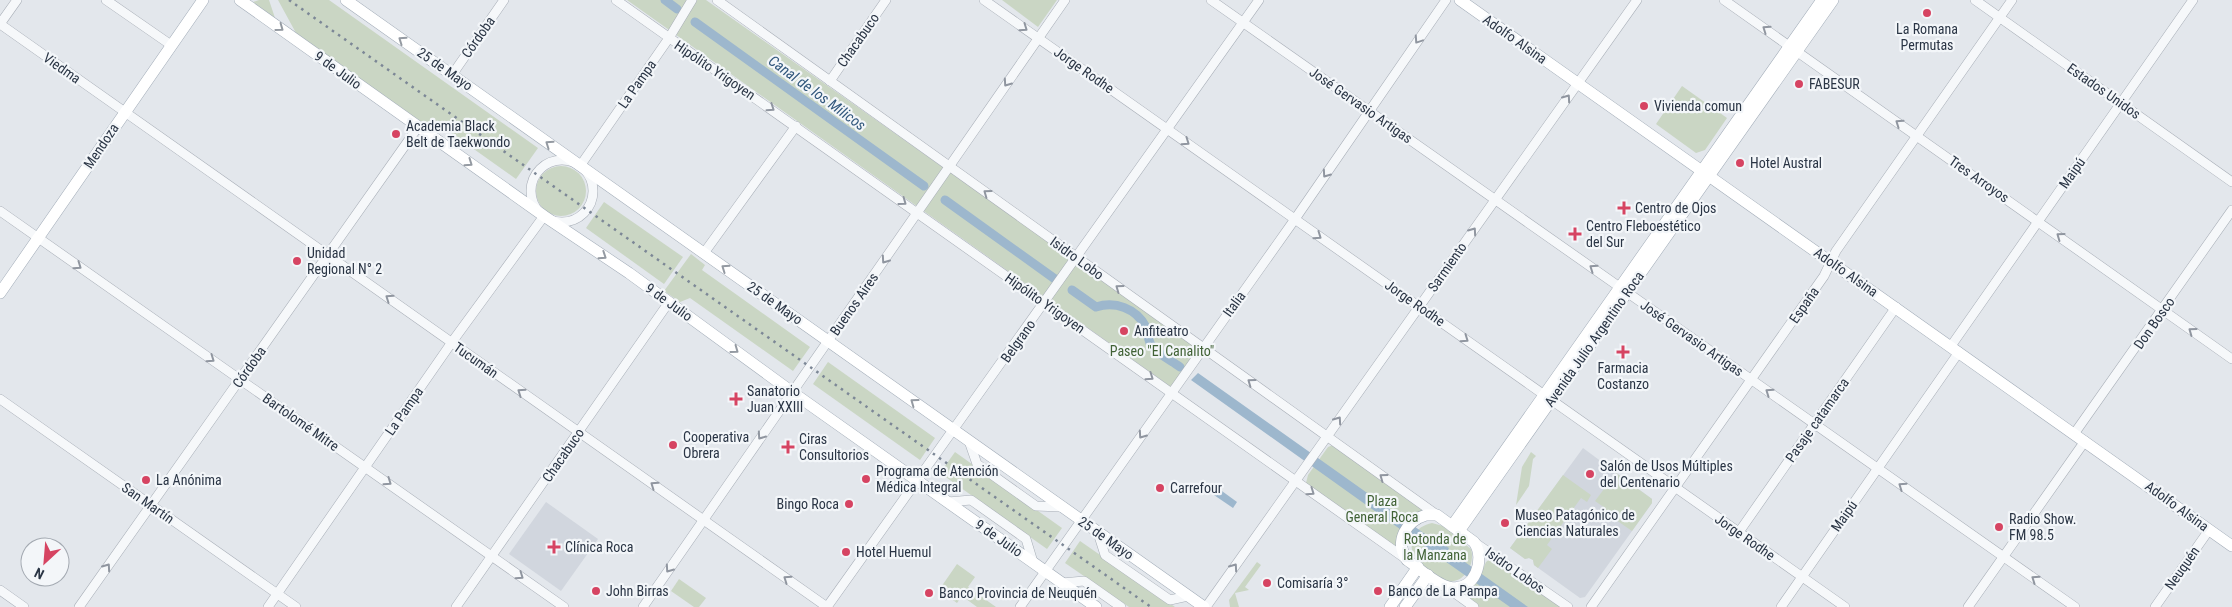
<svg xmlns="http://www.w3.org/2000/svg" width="2232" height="607" font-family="'Roboto Condensed',sans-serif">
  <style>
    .built { fill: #d1d6de }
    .green { fill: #cad6c4 }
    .water { fill: #9db7cd }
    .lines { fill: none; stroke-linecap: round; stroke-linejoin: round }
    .canal { stroke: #9db7cd; stroke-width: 9 }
    .minor-casing { stroke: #a8aeb7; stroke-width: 10 }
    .major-casing { stroke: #a2acb8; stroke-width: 12 }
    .minor { stroke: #f6f8fa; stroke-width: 9 }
    .major { stroke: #fff; stroke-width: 11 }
    .rail { stroke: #7c8796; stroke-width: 2.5; stroke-dasharray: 2.5 5; stroke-linecap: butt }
    .oneway { stroke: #949aa2 }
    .oneway2 { stroke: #9096a0 }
    .poi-dot { fill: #d64462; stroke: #f3f6f9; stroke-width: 2 }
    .labels { text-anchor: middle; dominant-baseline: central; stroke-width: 4.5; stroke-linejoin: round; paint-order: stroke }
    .poi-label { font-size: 14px; fill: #2a3545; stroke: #f3f6f9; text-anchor: start }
    .street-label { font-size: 14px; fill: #2a3545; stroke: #f3f6f9 }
    .park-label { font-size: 14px; fill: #416236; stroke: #f3f6f9 }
    .water-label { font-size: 15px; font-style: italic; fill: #31577c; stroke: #f3f6f9 }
  </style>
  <rect width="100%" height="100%" fill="#e3e7ec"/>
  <g class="built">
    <polygon points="1583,448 1652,499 1652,503 1585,597 1580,598 1534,565 1533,560 1529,558 1525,559 1510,548"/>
    <polygon points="546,502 598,539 561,591 509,554"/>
  </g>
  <g class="green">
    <polygon points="259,0 269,0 275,18 253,2"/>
    <polygon points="278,0 329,0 538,148 516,179 440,125 431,129 296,33"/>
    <polygon points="627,0 706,0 1202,350 1171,387"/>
    <polygon points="1002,0 1057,0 1038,27"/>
    <polygon points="1682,86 1727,118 1705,150 1696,153 1656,124"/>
    <circle cx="561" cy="191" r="25"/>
    <polygon points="604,202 683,257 664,284 586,228"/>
    <polygon points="691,254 705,265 702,270 810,347 793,371 690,298 680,302 664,291"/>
    <polygon points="828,362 935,438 920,460 813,384"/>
    <polygon points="1333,445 1424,510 1396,547 1306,483 1308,475 1328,447"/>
    <polygon points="955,452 1062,528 1047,549 940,473"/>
    <polygon points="1531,452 1536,456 1533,459 1529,486 1516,505 1522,467"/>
    <polygon points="1616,473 1652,499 1652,503 1632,531 1603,511 1605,508 1595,501"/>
    <polygon points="1563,475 1591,495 1587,502 1581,498 1547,545 1552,549 1538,568 1534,565 1533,560 1529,558 1525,559 1510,548"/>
    <path d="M1432 523 1443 526 1471 549C1476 566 1462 587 1443 580 1428 569 1404 558 1414 536 1417 528 1424 525 1432 523Z"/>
    <polygon points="1080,541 1175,607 1129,607 1065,563"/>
    <polygon points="1490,559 1494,561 1561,607 1479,607 1467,598 1465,594 1483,569 1486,562"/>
    <polygon points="1257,562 1261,565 1245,587 1249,590 1235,593 1239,607 1230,607 1229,600"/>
    <polygon points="957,564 975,577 968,587 996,607 977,607 962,596 957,603 939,590"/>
    <polygon points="679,579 706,598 699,607 694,607 671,591"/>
  </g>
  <g class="water">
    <polygon points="1198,373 1442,546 1443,544 1449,548 1448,550 1528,607 1510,607 1442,559 1440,561 1434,556 1435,554 1191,380"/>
    <polygon points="1215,486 1237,502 1233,508 1211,493"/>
  </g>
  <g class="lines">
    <g class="canal">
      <polyline points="665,0 677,9"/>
      <polyline points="695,22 924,186"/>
      <polyline points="945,200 1055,279"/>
      <path d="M1072 290 1096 307C1115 301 1136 308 1146 327 1148 333 1148 342 1152 346 1158 354 1172 361 1180 367"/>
    </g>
    <defs>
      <g id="minor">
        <polyline points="106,0 171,45"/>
        <polyline points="616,0 1406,559"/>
        <polyline points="717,0 1437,515"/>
        <polyline points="984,0 1845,607"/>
        <polyline points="1211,0 2075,607"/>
        <polyline points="1724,0 2232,359"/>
        <polyline points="1975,0 2232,182"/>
        <polyline points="0,24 827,607"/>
        <polyline points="0,24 17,0"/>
        <polyline points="452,75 504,0"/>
        <polyline points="830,81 886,0"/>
        <circle cx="562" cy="191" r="31"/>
        <polyline points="580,166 669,38 692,0"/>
        <polyline points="0,211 564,607"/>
        <polyline points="704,253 796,126"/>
        <polyline points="1951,346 2193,0"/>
        <polyline points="0,399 296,607"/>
        <polyline points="2074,434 2232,210"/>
        <polyline points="969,441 977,464 1036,506 1061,507"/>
        <polyline points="948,502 971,500 1026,539 1033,562"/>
        <polyline points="1739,532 1896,307"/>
        <polyline points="1098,533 1105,555 1170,600 1188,596"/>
        <polyline points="1474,542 1568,607"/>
        <polyline points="1062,583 1084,581 1121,607"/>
        <polyline points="1445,586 1474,607"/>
        <polyline points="0,590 24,607"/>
        <polyline points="79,607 418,127"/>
        <polyline points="268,607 452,342 544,216"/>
        <polyline points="456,607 669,302"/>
        <polyline points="643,607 1065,0"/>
        <polyline points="827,607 1259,0"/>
        <polyline points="1020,607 1295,219 1446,0"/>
        <polyline points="1206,607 1637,0"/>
        <polyline points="1591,607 1824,276 1836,251 2012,0"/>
        <polyline points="1781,607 1959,352"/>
        <polyline points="1968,607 2085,441"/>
        <polyline points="2155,607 2209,530"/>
      </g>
      <g id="major">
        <polyline points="240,0 544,216 629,273 792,392 1096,607"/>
        <polyline points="346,0 1204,607"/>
        <polyline points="1460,0 2232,546"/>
        <polyline points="0,293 203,0"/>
        <path d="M1426 515H1437L1474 542C1486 559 1475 593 1449 587 1435 584 1419 568 1407 560 1394 541 1406 521 1426 515Z"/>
        <polyline points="1452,526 1822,0"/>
        <polyline points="1459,531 1833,0"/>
        <polyline points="1390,607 1418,567"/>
        <polyline points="1405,607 1428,575"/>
      </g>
    </defs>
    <use href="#minor" class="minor-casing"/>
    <use href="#major" class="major-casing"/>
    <use href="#minor" class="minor"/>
    <use href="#major" class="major"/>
    <polyline class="rail" points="289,0 1151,607"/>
  </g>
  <defs><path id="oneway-chevron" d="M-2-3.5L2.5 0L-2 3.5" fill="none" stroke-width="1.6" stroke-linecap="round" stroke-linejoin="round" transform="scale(1.25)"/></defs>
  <g class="oneway">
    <use href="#oneway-chevron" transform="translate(280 28) rotate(36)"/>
    <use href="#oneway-chevron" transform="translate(402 40) rotate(-145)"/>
    <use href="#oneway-chevron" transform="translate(549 144) rotate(-145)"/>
    <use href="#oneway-chevron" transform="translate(469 163) rotate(35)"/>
    <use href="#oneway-chevron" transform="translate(603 256) rotate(34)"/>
    <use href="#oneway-chevron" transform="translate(725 268) rotate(-145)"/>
    <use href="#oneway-chevron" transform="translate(735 350) rotate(36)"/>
    <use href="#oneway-chevron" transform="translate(914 402) rotate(-144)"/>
  </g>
  <g class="oneway2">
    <use href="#oneway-chevron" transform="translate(1024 28) rotate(35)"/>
    <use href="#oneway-chevron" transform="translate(1766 29) rotate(-145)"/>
    <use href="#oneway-chevron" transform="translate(1418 40) rotate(124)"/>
    <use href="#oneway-chevron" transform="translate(1007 83) rotate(125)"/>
    <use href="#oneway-chevron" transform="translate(1567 98) rotate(-55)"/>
    <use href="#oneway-chevron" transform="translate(771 108) rotate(34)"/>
    <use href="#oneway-chevron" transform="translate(1899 123) rotate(-145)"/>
    <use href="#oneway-chevron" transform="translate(1186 142) rotate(35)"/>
    <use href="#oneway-chevron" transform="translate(1326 174) rotate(125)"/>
    <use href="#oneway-chevron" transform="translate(987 193) rotate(-144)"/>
    <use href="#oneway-chevron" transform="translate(903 202) rotate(36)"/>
    <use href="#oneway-chevron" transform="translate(1473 231) rotate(-55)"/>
    <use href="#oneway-chevron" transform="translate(1318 236) rotate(35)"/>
    <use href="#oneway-chevron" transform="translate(2060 236) rotate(-144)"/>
    <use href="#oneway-chevron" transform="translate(885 260) rotate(125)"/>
    <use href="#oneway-chevron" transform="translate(78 266) rotate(35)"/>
    <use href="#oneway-chevron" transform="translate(1593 268) rotate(-145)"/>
    <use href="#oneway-chevron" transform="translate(1119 288) rotate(-144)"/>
    <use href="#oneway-chevron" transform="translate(389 298) rotate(-145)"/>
    <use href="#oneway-chevron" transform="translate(2192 331) rotate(-144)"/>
    <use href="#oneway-chevron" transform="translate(1465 339) rotate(35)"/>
    <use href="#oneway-chevron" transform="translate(211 359) rotate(35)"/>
    <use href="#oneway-chevron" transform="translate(1150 377) rotate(35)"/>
    <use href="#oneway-chevron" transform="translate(1251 382) rotate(-144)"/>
    <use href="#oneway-chevron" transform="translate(521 392) rotate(-145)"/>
    <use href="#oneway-chevron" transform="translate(1769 392) rotate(-145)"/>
    <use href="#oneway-chevron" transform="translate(1338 420) rotate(-55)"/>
    <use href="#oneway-chevron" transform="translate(1142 435) rotate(125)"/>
    <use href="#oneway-chevron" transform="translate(761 436) rotate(125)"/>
    <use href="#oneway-chevron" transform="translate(1383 477) rotate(-144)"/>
    <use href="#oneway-chevron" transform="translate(388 482) rotate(35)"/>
    <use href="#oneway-chevron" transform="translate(654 485) rotate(-145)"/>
    <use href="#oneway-chevron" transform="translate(1902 486) rotate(-145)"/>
    <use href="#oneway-chevron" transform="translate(1311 492) rotate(35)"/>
    <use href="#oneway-chevron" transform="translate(107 567) rotate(-55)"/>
    <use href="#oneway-chevron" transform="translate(1234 567) rotate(-55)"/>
    <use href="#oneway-chevron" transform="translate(669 569) rotate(125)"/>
    <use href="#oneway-chevron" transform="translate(520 576) rotate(35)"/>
    <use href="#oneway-chevron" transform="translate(787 579) rotate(-145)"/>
    <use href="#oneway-chevron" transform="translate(2035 579) rotate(-145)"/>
  </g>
  <g class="poi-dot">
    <circle cx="1927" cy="13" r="5"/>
    <circle cx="1799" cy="84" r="5"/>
    <circle cx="1644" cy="106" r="5"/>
    <circle cx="396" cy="134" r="5"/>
    <circle cx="1740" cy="163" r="5"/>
    <path d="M1621.5 200.5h5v5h5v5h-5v5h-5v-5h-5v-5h5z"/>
    <path d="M1572.5 226.5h5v5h5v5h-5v5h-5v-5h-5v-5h5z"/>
    <circle cx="297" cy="261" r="5"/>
    <circle cx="1124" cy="331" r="5"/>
    <path d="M1620.5 344.5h5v5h5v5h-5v5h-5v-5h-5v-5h5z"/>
    <path d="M733.5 391.5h5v5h5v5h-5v5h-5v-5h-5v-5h5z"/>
    <circle cx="673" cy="445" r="5"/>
    <path d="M785.5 439.5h5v5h5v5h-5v5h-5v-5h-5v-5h5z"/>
    <circle cx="1590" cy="474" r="5"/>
    <circle cx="866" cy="479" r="5"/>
    <circle cx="146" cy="480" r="5"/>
    <circle cx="1160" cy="488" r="5"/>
    <circle cx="849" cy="504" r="5"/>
    <circle cx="1505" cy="523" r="5"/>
    <circle cx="1999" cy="527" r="5"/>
    <path d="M551.5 539.5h5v5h5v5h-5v5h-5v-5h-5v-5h5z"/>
    <circle cx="846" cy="552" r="5"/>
    <circle cx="1267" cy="583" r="5"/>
    <circle cx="596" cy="591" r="5"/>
    <circle cx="1378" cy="591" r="5"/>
    <circle cx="929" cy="593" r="5"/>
  </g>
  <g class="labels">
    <g class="poi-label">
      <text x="1927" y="29" text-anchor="middle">La Romana<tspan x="1927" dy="16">Permutas</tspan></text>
      <text x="1809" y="84">FABESUR</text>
      <text x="1654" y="106">Vivienda comun</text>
      <text x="406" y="126">Academia Black<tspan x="406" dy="16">Belt de Taekwondo</tspan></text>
      <text x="1750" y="163">Hotel Austral</text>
      <text x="1635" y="208">Centro de Ojos</text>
      <text x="1586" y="226">Centro Fleboestético<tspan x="1586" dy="16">del Sur</tspan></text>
      <text x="307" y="253">Unidad<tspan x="307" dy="16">Regional N° 2</tspan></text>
      <text x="1134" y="331">Anfiteatro</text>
      <text x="1623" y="368" text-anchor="middle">Farmacia<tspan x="1623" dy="16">Costanzo</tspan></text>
      <text x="747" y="391">Sanatorio<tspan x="747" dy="16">Juan XXIII</tspan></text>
      <text x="683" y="437">Cooperativa<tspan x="683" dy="16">Obrera</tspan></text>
      <text x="799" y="439">Ciras<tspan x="799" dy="16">Consultorios</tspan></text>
      <text x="1600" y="466">Salón de Usos Múltiples<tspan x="1600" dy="16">del Centenario</tspan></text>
      <text x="876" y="471">Programa de Atención<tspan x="876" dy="16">Médica Integral</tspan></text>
      <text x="156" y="480">La Anónima</text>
      <text x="1170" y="488">Carrefour</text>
      <text x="839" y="504" text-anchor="end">Bingo Roca</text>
      <text x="1515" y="515">Museo Patagónico de<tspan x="1515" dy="16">Ciencias Naturales</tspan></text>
      <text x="2009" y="519">Radio Show.<tspan x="2009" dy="16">FM 98.5</tspan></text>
      <text x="565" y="547">Clínica Roca</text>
      <text x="856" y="552">Hotel Huemul</text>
      <text x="1277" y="583">Comisaría 3°</text>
      <text x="606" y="591">John Birras</text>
      <text x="1388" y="591">Banco de La Pampa</text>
      <text x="939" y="593">Banco Provincia de Neuquén</text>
    </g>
    <g class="street-label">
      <text transform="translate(478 37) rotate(-55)">Córdoba</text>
      <text transform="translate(1515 39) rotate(35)">Adolfo Alsina</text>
      <text transform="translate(858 40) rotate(-55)">Chacabuco</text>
      <text transform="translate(62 68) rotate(35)">Viedma</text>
      <text transform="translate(445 69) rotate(35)">25 de Mayo</text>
      <text transform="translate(338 70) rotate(36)">9 de Julio</text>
      <text transform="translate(715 70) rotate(34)">Hipólito Yrigoyen</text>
      <text transform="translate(1084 70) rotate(35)">Jorge Rodhe</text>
      <text transform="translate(637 84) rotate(-55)">La Pampa</text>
      <text transform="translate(2104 91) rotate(35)">Estados Unidos</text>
      <text transform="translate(1361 105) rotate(35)">José Gervasio Artigas</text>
      <text transform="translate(101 146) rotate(-56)">Mendoza</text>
      <text transform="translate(2072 173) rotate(-55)">Maipú</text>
      <text transform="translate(1979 179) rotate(35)">Tres Arroyos</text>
      <text transform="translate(1077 258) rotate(36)">Isidro Lobo</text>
      <text transform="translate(1447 267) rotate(-55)">Sarmiento</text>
      <text transform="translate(1846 272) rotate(35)">Adolfo Alsina</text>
      <text transform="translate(669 302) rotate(36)">9 de Julio</text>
      <text transform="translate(775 303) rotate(35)">25 de Mayo</text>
      <text transform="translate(1045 303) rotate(35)">Hipólito Yrigoyen</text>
      <text transform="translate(1415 303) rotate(35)">Jorge Rodhe</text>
      <text transform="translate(854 304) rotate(-55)">Buenos Aires</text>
      <text transform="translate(1234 304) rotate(-54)">Italia</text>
      <text transform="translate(1804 305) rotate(-55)">España</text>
      <text transform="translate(2154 323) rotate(-55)">Don Bosco</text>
      <text transform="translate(1692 338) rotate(35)">José Gervasio Artigas</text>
      <text transform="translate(1594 339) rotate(-55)">Avenida Julio Argentino Roca</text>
      <text transform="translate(1018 341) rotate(-55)">Belgrano</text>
      <text transform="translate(476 360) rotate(35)">Tucumán</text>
      <text transform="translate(249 367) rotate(-55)">Córdoba</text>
      <text transform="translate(404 411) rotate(-55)">La Pampa</text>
      <text transform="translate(1817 420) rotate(-55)">Pasaje catamarca</text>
      <text transform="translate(301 422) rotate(35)">Bartolomé Mitre</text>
      <text transform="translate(563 455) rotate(-55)">Chacabuco</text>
      <text transform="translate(148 503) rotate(35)">San Martín</text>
      <text transform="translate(2177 506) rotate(36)">Adolfo Alsina</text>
      <text transform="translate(1844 516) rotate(-55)">Maipú</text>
      <text transform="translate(1745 537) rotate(35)">Jorge Rodhe</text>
      <text transform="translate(999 538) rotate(35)">9 de Julio</text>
      <text transform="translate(1106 538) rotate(35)">25 de Mayo</text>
      <text transform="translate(2182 568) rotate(-55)">Neuquén</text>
      <text transform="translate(1515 570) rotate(35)">Isidro Lobos</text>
    </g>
    <g class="park-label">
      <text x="1162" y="351">Paseo "El Canalito"</text>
      <text x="1382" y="501">Plaza<tspan x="1382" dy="16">General Roca</tspan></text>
      <text x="1435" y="539">Rotonda de<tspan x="1435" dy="16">la Manzana</tspan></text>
    </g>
    <g class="water-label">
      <text transform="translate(817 93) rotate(36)">Canal de los Milicos</text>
    </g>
  </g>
  <g transform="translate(45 562) rotate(206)"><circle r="24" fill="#f3f6f9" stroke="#a3a9b1"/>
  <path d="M0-4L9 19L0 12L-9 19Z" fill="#d64462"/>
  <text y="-8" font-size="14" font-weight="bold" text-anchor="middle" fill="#2a3545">N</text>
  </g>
</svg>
